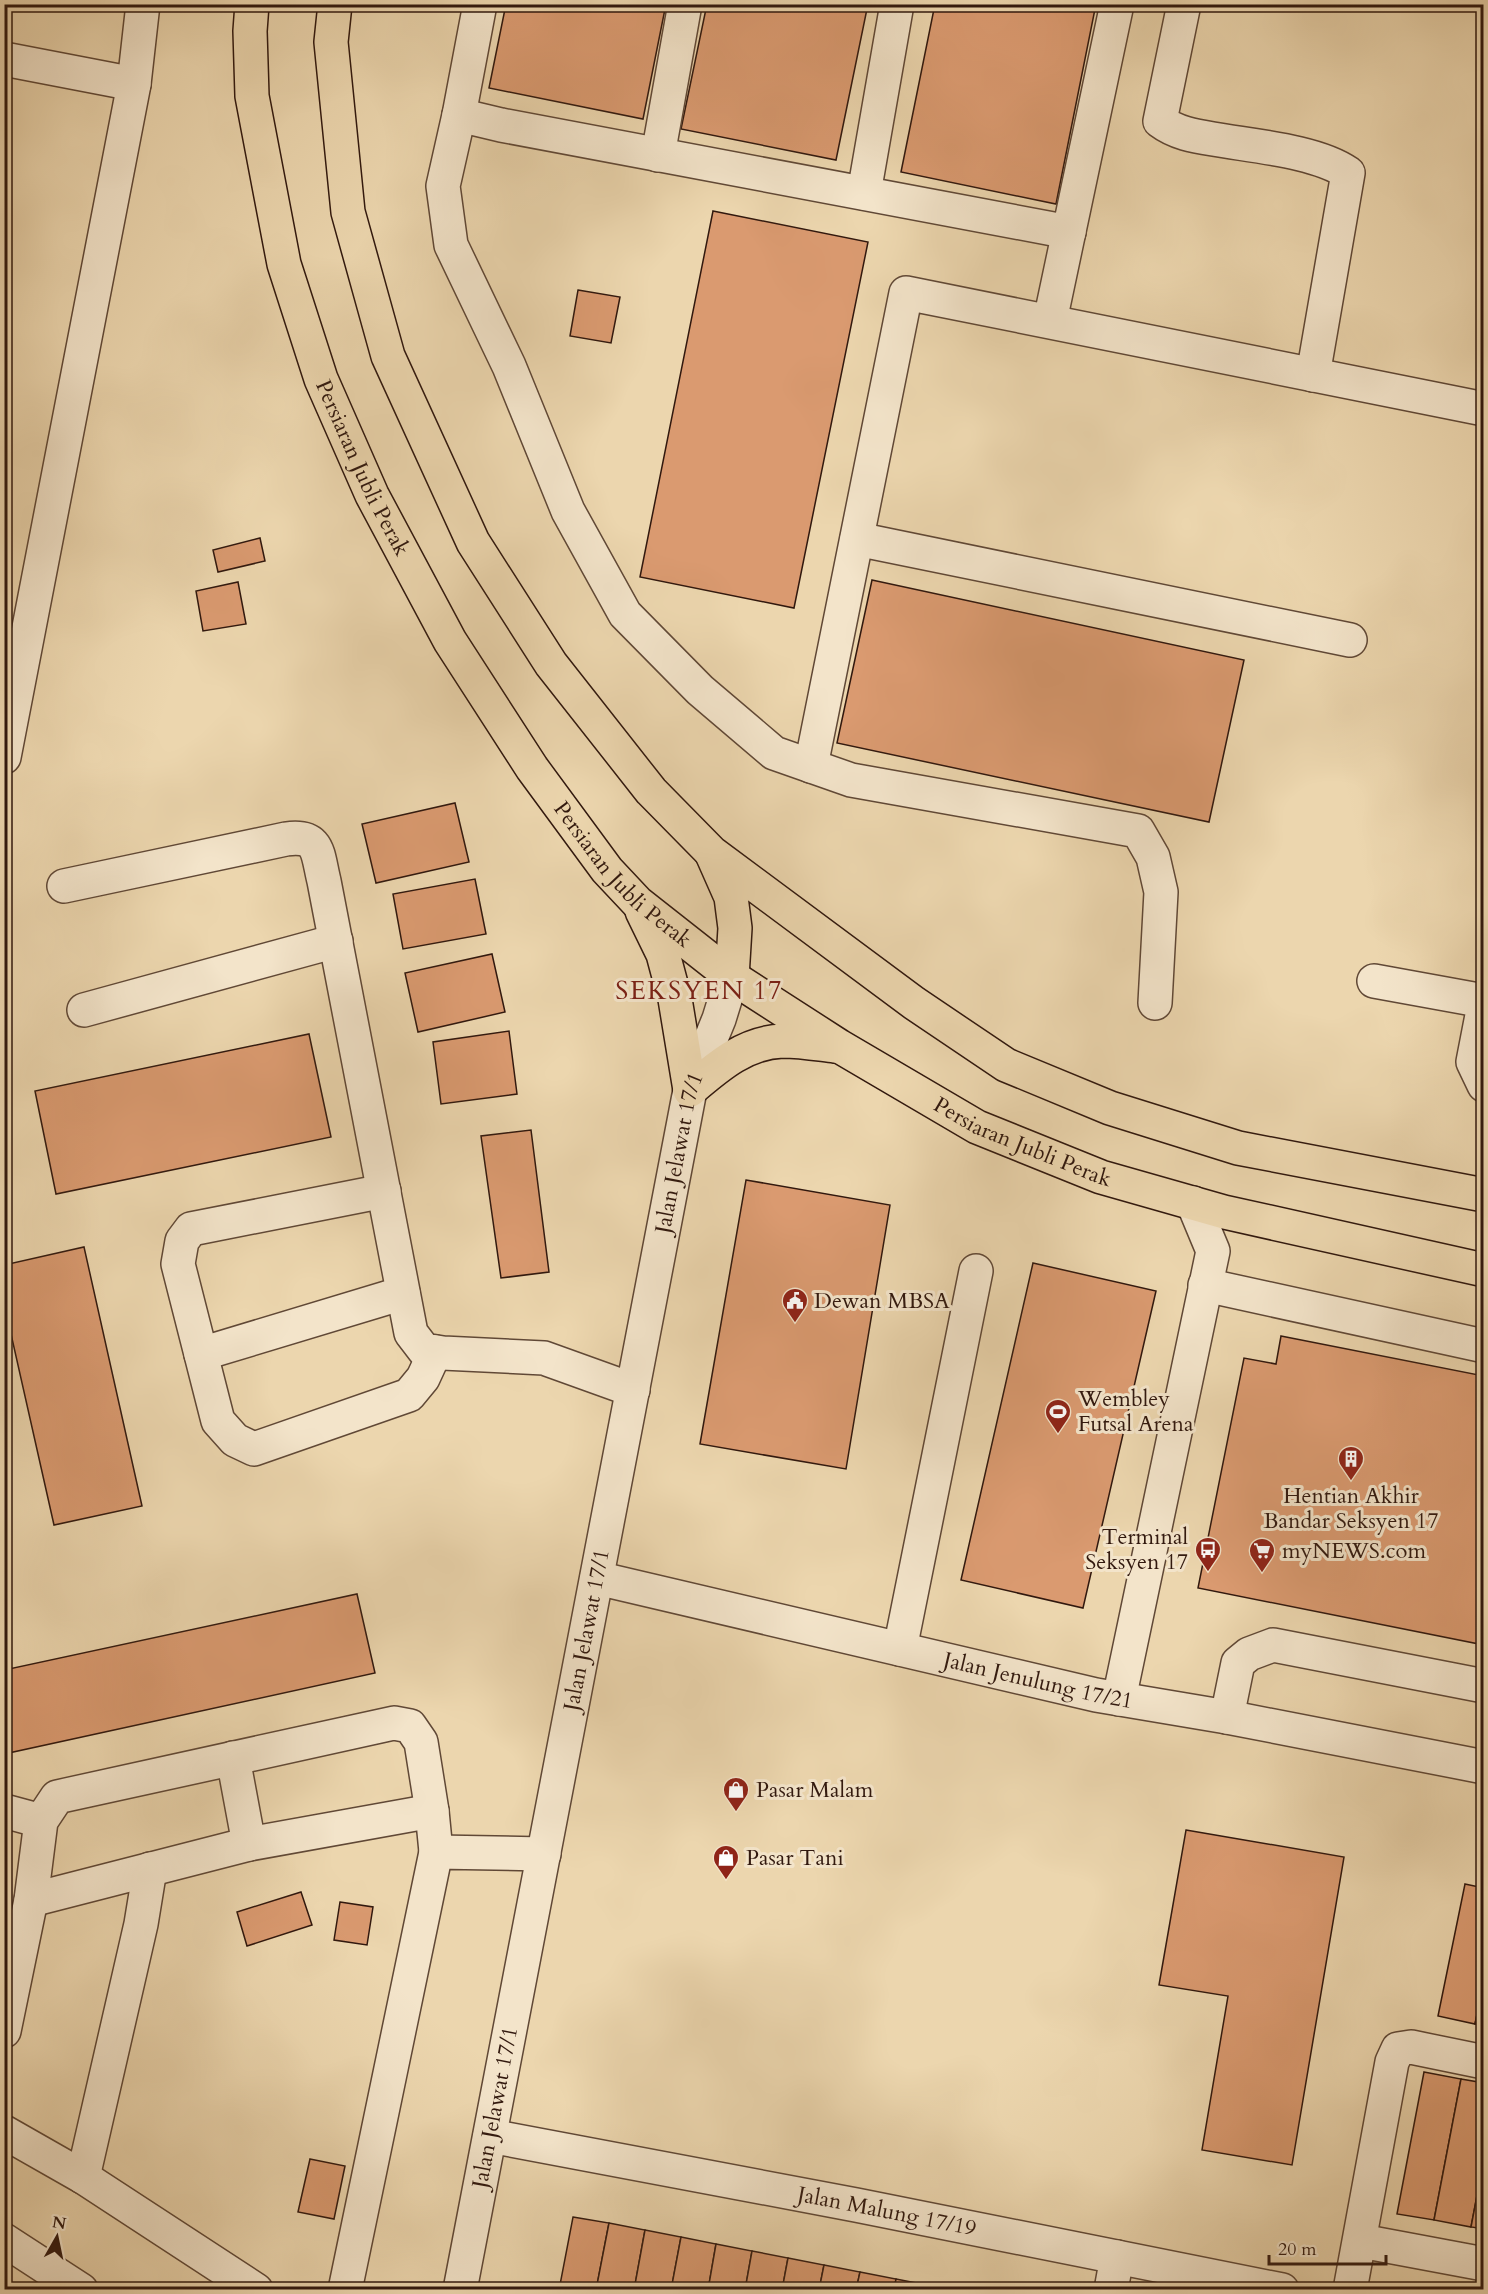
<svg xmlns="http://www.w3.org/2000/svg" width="1488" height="2294" font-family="Cardo,serif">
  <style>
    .building { fill: #da9a70; stroke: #31180e; stroke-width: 1.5 }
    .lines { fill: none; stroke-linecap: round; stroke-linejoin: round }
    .minor-casing { stroke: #604836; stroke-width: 36 }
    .major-casing { stroke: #31180e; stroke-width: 36 }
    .minor { stroke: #f3e4ca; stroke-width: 33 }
    .major { stroke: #ecd6ae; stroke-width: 33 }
    .labels { text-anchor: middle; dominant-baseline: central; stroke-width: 6; stroke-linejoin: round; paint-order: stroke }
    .street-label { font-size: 22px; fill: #31180e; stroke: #f3e4ca }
    .poi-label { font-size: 22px; fill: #31180e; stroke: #f3e4ca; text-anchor: start }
    .quarter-label { font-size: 26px; letter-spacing: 1.5px; fill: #7a1f14; stroke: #f3e4ca }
  </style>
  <rect width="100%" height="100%" fill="#ecd6ae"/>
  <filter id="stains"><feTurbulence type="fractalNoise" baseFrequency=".00333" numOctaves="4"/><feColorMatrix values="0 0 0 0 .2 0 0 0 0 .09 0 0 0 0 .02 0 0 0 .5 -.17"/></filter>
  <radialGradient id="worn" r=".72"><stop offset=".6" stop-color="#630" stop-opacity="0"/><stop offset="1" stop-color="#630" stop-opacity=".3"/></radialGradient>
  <g class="building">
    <polygon points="506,4 666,4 643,119 489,88"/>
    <polygon points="707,4 868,4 836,160 681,129"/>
    <polygon points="935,4 1096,4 1056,204 901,172"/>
    <polygon points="713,211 868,242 794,608 640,577"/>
    <polygon points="578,290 620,297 611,343 570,336"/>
    <polygon points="260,538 265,561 218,572 213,550"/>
    <polygon points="872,580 1244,660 1209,822 837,743"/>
    <polygon points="238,582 246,624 203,631 196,591"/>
    <polygon points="455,803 469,862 376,883 362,824"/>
    <polygon points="475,879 486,934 403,949 393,894"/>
    <polygon points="492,954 505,1012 418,1032 405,973"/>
    <polygon points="509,1031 517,1094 441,1104 433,1042"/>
    <polygon points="309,1034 331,1137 56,1194 35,1091"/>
    <polygon points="531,1130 549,1272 501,1278 481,1136"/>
    <polygon points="746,1180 890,1205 846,1469 700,1444"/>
    <polygon points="84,1247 142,1506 54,1525 4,1303 4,1265"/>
    <polygon points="1033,1263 1156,1291 1083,1608 961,1580"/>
    <polygon points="1281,1336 1484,1376 1484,1645 1198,1588 1244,1358 1276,1364"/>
    <polygon points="357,1594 375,1673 4,1754 4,1670"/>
    <polygon points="1186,1830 1344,1857 1292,2165 1202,2150 1228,1996 1159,1985"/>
    <polygon points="1465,1884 1484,1888 1484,1980 1475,2024 1438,2016"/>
    <polygon points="301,1892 312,1925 247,1946 237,1912"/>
    <polygon points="340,1902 373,1907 367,1945 334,1940"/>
    <polygon points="1484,1980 1484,2026 1475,2024"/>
    <polygon points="1424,2072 1461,2079 1434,2220 1397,2214"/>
    <polygon points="1461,2079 1484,2083 1484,2159 1471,2227 1434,2220"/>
    <polygon points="310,2159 345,2166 334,2219 298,2212"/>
    <polygon points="1484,2159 1484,2229 1471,2227"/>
    <polygon points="573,2217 609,2223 596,2290 559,2290"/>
    <polygon points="609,2223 645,2230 634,2290 596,2290"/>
    <polygon points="645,2230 681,2237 671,2290 634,2290"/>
    <polygon points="681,2237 716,2244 708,2290 671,2290"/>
    <polygon points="716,2244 752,2251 745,2290 708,2290"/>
    <polygon points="752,2251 788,2258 782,2290 745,2290"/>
    <polygon points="788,2258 824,2265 819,2290 782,2290"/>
    <polygon points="824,2265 860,2272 856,2290 819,2290"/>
    <polygon points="860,2272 896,2279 894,2290 856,2290"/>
    <polygon points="896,2279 932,2286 931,2290 894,2290"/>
    <polygon points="932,2286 951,2290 931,2290"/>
  </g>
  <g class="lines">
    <defs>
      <g id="minor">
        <polyline points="480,4 459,115 443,186 451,245 509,366 568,511 625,614 700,690 774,753 851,780 1138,831 1153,857 1161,892 1155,1003"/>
        <path d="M1184 4 1160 121C1176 133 1194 136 1213 139 1252 146 1317 151 1348 173L1313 375"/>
        <polyline points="4,59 134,84"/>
        <polyline points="459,115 501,125 1069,232"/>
        <polyline points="658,155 685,4"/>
        <polyline points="864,193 897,4"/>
        <polyline points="1050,321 1117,4"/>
        <polyline points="857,539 1350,640"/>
        <polyline points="4,757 134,84 143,4"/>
        <polyline points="811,766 906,293 1484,409"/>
        <path d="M64 886 286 839C320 834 317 853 324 881L411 1333 424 1350 443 1353 544 1358 633 1390"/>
        <polyline points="1374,981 1484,1001"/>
        <polyline points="1484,1005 1473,1062 1484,1085"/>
        <polyline points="84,1010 336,941"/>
        <polyline points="384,1191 191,1229 182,1241 178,1264 218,1421 235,1440 254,1449 409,1395 423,1378 435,1352"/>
        <polyline points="1205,1285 1484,1346"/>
        <polyline points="201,1354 403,1293"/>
        <path id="s1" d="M597 1578 1096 1695 1227 1717 1484 1767"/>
        <polyline points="900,1649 976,1271"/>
        <polyline points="1119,1699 1213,1251 1193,1203"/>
        <polyline points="1227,1717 1238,1663 1249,1654 1273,1645 1484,1686"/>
        <polyline points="233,1758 249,1844"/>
        <polyline points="4,1811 41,1821"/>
        <polyline points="31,1900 249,1844 432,1811"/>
        <polyline points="4,2031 31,1900 41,1821 57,1797 394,1723 410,1726 421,1742 432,1811 436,1852"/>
        <polyline points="4,2132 83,2177 256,2290"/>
        <path id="s2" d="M490 2136 856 2205 1282 2290"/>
        <polyline points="83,2177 141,1924 150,1869"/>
        <polyline points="4,2240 81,2290"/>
        <polyline points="1361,2241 1484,2264"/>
        <polyline points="345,2290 436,1852 544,1854"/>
        <path id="s3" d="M460 2290 690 1090 719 1019 732 977"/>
        <polyline points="1111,2290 1117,2257"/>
        <polyline points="1350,2290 1392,2062 1398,2049 1411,2047 1484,2062"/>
      </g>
      <g id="major">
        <path id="s4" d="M252 4 250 31 252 96 284 264 321 379 372 495 450 641 532 768 607 870 638 903 732 977 839 1046 977 1127 1101 1177 1224 1212 1484 1270"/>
        <polyline points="335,4 331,42 348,212 388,356 473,542 551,664 651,791 712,853 914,1003 1006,1065 1110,1108 1238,1148 1484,1195"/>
        <polyline points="712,854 731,897 735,928 732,977"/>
        <polyline points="642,911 663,954 675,999 690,1090"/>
        <path d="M690 1090C717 1067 745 1042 783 1041 800 1041 818 1044 835 1046"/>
      </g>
    </defs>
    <use href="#minor" class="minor-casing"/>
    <use href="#major" class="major-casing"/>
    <use href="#minor" class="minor"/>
    <use href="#major" class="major"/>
  </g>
  <defs>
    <symbol id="civic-pin" viewBox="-11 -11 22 30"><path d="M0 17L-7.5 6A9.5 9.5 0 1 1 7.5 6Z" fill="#8f2418" stroke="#f3e4ca"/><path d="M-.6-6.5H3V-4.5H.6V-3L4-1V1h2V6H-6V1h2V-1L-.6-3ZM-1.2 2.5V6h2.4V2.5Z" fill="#fff"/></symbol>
    <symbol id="stadium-pin" viewBox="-11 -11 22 30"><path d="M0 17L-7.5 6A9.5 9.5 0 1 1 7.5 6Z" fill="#8f2418" stroke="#f3e4ca"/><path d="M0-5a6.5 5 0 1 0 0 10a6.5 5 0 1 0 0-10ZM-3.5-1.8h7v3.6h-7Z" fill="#fff"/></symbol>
    <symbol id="building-pin" viewBox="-11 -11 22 30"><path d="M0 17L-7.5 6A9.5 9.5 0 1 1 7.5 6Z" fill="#8f2418" stroke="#f3e4ca"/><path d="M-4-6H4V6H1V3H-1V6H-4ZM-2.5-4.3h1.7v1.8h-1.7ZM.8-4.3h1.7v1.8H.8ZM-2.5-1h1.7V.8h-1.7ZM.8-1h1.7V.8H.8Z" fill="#fff"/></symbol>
    <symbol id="bus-pin" viewBox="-11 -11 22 30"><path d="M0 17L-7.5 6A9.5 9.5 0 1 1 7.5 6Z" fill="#8f2418" stroke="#f3e4ca"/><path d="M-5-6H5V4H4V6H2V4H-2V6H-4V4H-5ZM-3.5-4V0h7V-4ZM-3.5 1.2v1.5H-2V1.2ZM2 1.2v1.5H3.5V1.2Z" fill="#fff"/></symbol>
    <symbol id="supermarket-pin" viewBox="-11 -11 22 30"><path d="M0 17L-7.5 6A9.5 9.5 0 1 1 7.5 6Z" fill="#8f2418" stroke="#f3e4ca"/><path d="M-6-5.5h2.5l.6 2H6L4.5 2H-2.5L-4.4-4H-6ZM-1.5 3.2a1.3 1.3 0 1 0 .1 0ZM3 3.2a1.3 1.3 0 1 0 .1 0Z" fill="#fff"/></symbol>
    <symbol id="shop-pin" viewBox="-11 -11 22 30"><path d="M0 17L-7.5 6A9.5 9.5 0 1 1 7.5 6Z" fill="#8f2418" stroke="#f3e4ca"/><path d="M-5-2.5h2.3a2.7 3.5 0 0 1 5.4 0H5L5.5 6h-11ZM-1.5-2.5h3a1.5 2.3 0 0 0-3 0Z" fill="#fff"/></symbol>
  </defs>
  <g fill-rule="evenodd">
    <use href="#civic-pin" x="780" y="1286" width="30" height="40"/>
    <use href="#stadium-pin" x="1043" y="1397" width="30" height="40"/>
    <use href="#building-pin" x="1336" y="1444" width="30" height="40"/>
    <use href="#bus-pin" x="1193" y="1535" width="30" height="40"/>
    <use href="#supermarket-pin" x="1247" y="1536" width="30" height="40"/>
    <use href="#shop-pin" x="721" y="1775" width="30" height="40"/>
    <use href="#shop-pin" x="711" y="1843" width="30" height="40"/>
  </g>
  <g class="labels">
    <g class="street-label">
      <text stroke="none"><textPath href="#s4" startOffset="482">Persiaran Jubli Perak</textPath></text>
      <text stroke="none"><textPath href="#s4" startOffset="968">Persiaran Jubli Perak</textPath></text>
      <text stroke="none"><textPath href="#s4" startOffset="1454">Persiaran Jubli Perak</textPath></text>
      <text stroke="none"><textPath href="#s3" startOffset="1158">Jalan Jelawat 17/1</textPath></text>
      <text stroke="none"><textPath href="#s3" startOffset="672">Jalan Jelawat 17/1</textPath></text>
      <text stroke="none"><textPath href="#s1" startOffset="453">Jalan Jenulung 17/21</textPath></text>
      <text stroke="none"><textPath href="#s3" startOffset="186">Jalan Jelawat 17/1</textPath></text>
      <text stroke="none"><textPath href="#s2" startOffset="404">Jalan Malung 17/19</textPath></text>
    </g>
    <g class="poi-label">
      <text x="814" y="1301">Dewan MBSA</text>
      <text x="1078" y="1399">Wembley<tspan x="1078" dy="25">Futsal Arena</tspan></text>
      <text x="1351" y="1496" text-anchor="middle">Hentian Akhir<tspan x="1351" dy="25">Bandar Seksyen 17</tspan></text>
      <text x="1188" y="1537" text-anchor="end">Terminal<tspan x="1188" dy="25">Seksyen 17</tspan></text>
      <text x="1282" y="1551">myNEWS.com</text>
      <text x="756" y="1790">Pasar Malam</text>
      <text x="746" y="1858">Pasar Tani</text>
    </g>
    <g class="quarter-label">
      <text x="699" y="990">SEKSYEN 17</text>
    </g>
  </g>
  <rect width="1488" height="2294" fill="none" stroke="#ecd6ae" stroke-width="24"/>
  <rect x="6" y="6" width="1476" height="2282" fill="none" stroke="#31180e" stroke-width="3"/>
  <rect x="12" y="12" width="1464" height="2270" fill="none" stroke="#31180e" stroke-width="1.5"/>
  <g transform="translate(57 2237) rotate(9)" stroke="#f3e4ca" stroke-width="4.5" paint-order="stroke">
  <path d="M0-4.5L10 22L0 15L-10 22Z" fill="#31180e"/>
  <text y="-9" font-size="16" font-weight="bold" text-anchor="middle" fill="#31180e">N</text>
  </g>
  <path d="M1269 2255v9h117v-9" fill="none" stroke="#31180e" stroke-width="3"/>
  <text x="1278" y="2255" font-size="18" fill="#31180e" stroke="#f3e4ca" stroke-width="4.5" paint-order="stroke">20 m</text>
  <rect width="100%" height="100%" filter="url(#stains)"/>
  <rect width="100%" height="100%" fill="url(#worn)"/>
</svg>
